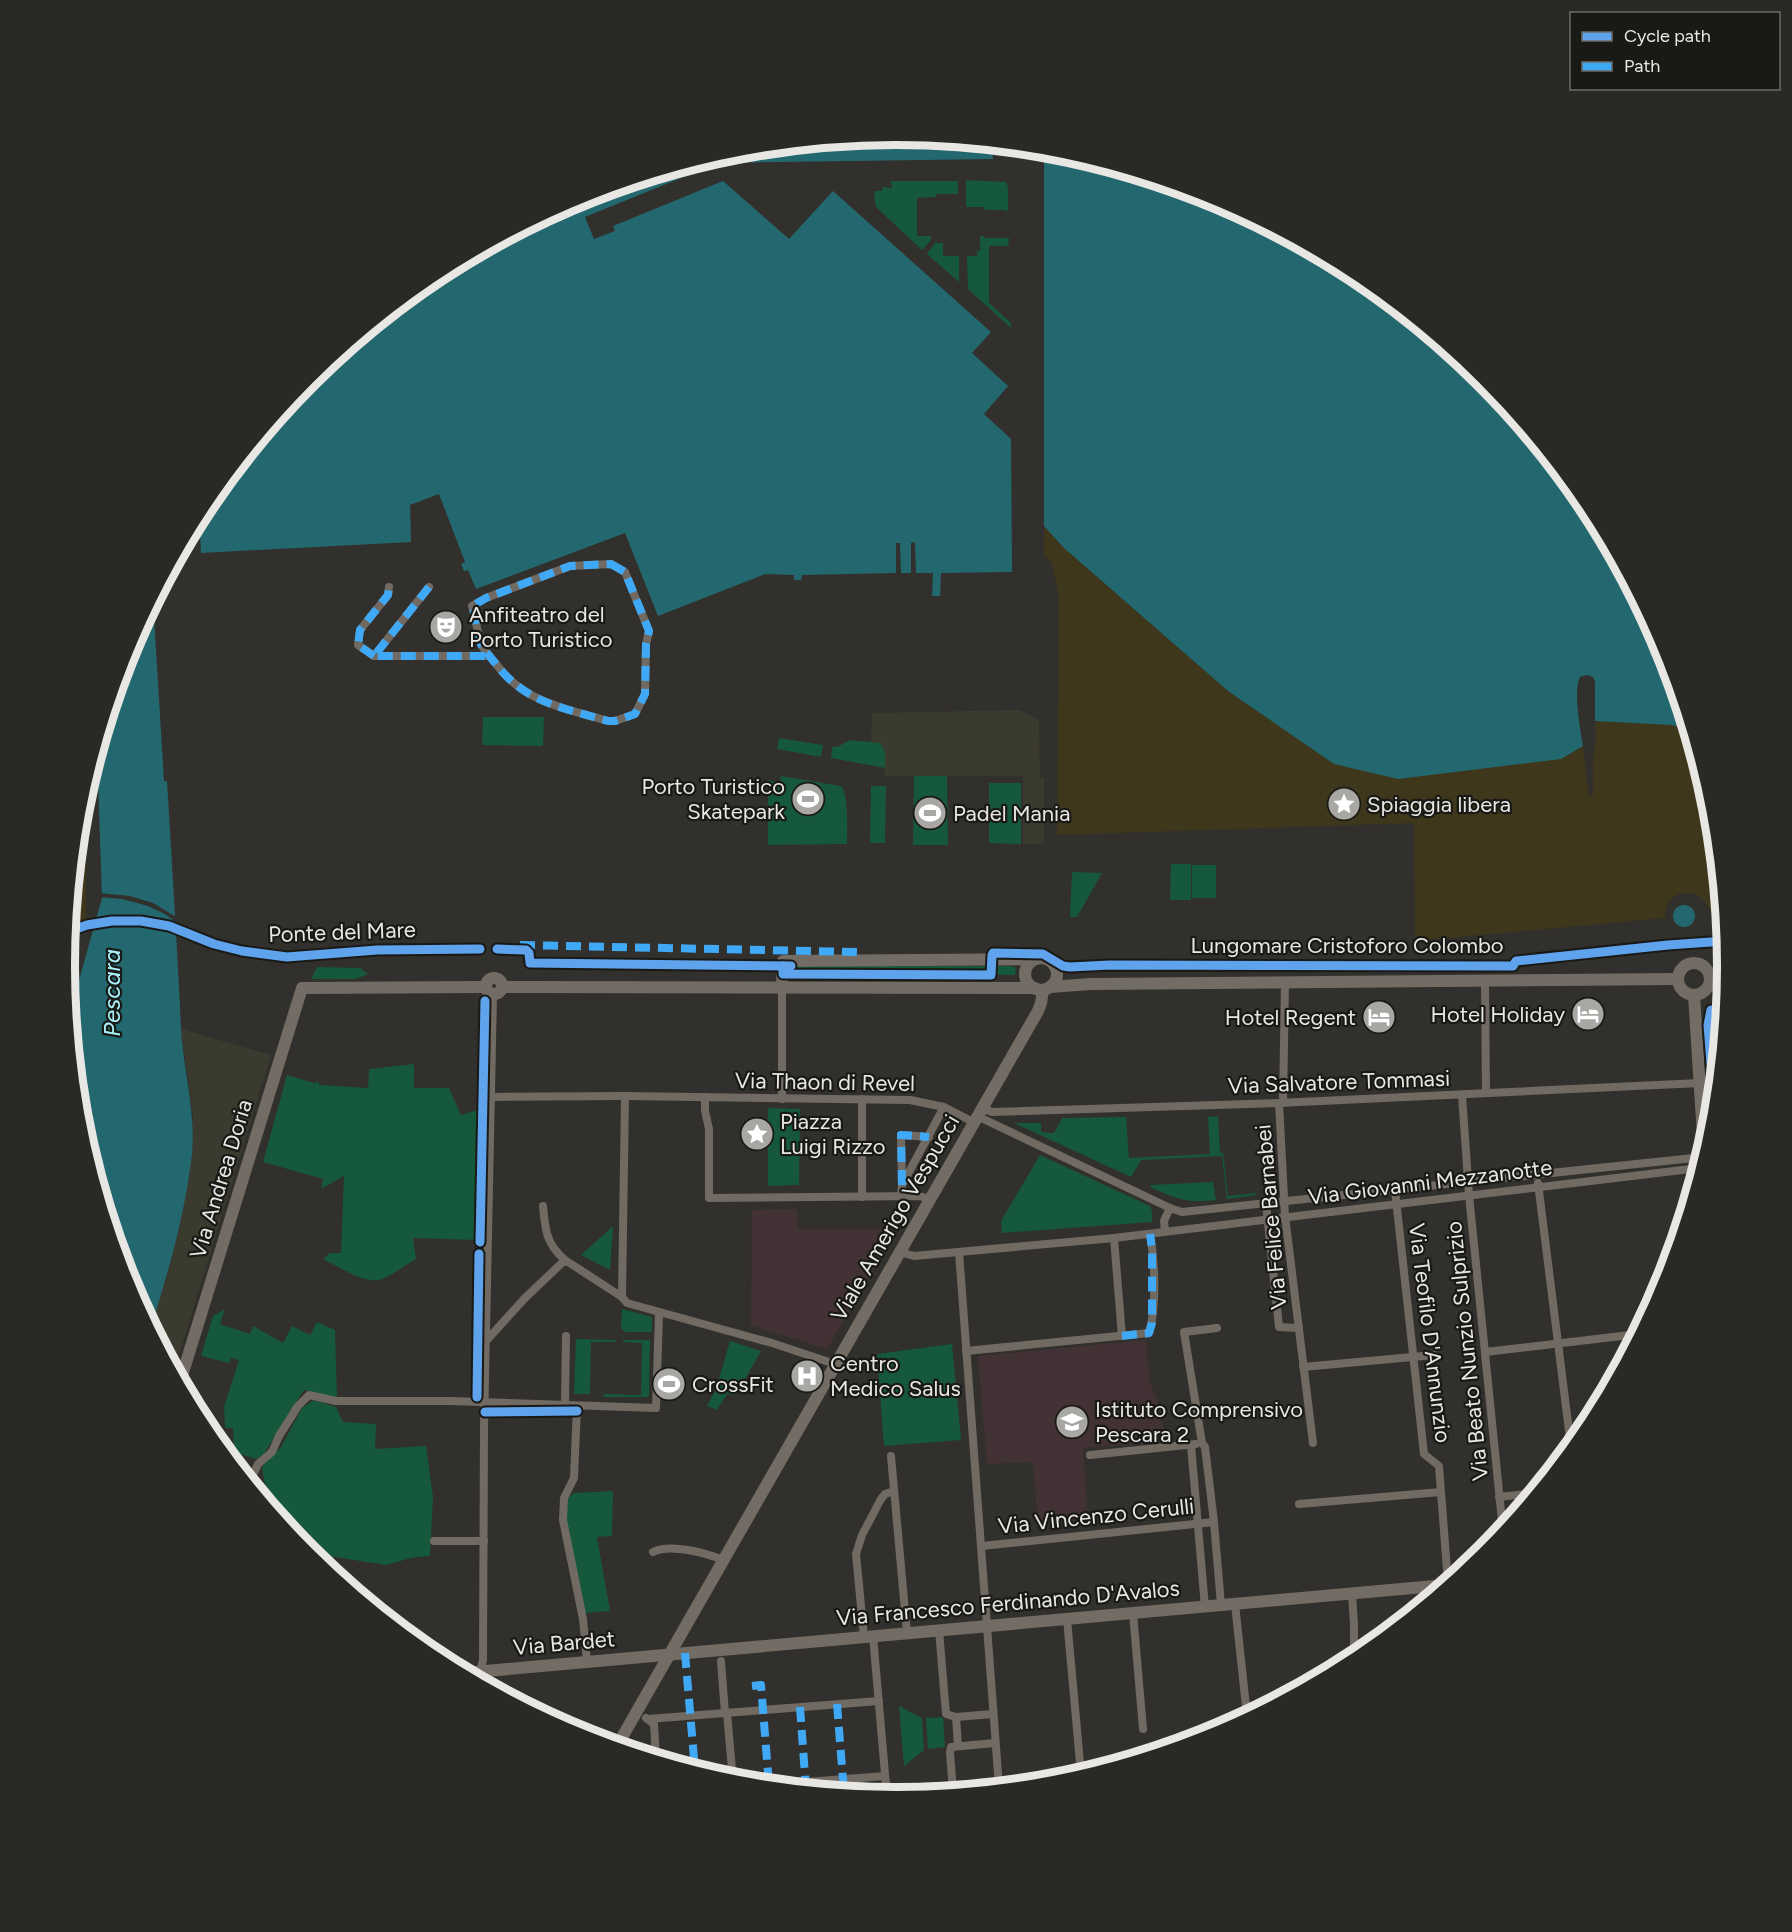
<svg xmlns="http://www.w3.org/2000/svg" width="1792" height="1932" font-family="Figtree,sans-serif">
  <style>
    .built { fill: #3b3a2f }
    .education { fill: #433235 }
    .green { fill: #16583b }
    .sand { fill: #3e371b }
    .water { fill: #24686f }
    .pier { fill: #31302c }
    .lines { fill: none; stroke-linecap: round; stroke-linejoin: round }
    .street { stroke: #716a63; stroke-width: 8 }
    .secondary { stroke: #736c64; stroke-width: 12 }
    .quiet { stroke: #3fa9f5; stroke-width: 8; stroke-dasharray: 15 8; stroke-linecap: butt }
    .cycleway-casing { stroke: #191916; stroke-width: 13 }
    .cycleway { stroke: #60a3ed; stroke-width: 9 }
    .labels { text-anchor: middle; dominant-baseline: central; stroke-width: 4.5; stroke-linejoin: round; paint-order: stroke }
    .poi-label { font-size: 22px; fill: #e8e7e4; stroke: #191916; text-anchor: start }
    .street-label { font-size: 22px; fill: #e8e7e4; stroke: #191916 }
    .water-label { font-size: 24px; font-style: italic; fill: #aaf3fc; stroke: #191916 }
    .rim { fill: none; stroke: #e8e7e4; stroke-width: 8 }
  </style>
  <rect width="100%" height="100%" fill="#31302c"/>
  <g class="built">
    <polygon points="1020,710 1039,720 1040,777 1044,778 1044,844 1023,844 1023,776 885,776 885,751 871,743 872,713"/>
    <polygon points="181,1029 271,1055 174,1371 151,1327 168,1274 183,1211 193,1116"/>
  </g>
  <g class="education">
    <polygon points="797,1209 797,1229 893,1229 888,1238 890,1242 827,1349 751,1325 752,1210"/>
    <polygon points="1146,1340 1150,1383 1158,1402 1165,1442 1083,1448 1088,1520 1038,1525 1033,1462 987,1464 978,1356"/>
  </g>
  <g class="green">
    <polygon points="966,180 1006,182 1008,187 1008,212 1006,210 985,210 984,207 966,207"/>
    <polygon points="891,181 958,181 958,194 936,194 936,197 917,198 917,236 931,236 931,240 922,250 876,207 874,191 882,191 882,187 892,188"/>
    <polygon points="980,236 984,236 984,238 1009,238 1008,246 989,246 989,303 1011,323 1011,328 968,289 967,256 977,256 977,251 980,251"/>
    <polygon points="935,243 943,243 943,256 959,256 959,282 927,254"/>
    <polygon points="483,717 544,717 543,746 482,745"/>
    <polygon points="779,738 823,745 821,757 777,749"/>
    <polygon points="850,740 880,743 885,752 885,768 831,758 832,747 837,747"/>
    <path d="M781 776 841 786C849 794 847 832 847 844L768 845V780L780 783Z"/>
    <polygon points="914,776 947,776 948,845 913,845"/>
    <polygon points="989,783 1021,783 1021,844 989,843"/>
    <polygon points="871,786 886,786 885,843 870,843"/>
    <polygon points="1171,864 1191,864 1191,900 1170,900"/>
    <rect x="1192" y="865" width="24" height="33"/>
    <polygon points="1072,872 1102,873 1077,917 1070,917"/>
    <polygon points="798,966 1012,966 1016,968 1015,975 1011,975 797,974 796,970"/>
    <polygon points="317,967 360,968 368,974 356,979 311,979"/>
    <path d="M414 1064V1088H449L461 1115 481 1109 477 1240 413 1238 416 1259C405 1265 393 1275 382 1279 367 1286 338 1266 323 1259L330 1253H341L344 1176 321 1189 323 1179 263 1162 287 1075 314 1083 319 1082V1085L368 1088 369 1069Z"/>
    <polygon points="768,1108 800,1109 799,1185 768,1186"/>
    <polygon points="1218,1116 1220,1152 1223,1153 1228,1196 1256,1193 1257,1195 1227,1199 1222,1156 1141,1160 1131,1177 1014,1123 1041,1123 1041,1132 1054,1133 1062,1118 1126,1117 1129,1158 1210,1154 1208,1117"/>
    <polygon points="1040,1155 1150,1206 1152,1211 1152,1222 1002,1233 1001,1221"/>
    <path d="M1213 1182 1216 1200C1186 1203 1180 1200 1152 1188L1150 1185Z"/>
    <polygon points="613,1226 610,1270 581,1255"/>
    <polygon points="225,1309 220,1324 250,1334 253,1326 283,1343 292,1326 310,1335 317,1322 335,1330 337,1398 304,1390 263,1455 256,1459 234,1452 233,1428 225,1428 224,1407 239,1360 231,1358 229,1363 201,1356 213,1316"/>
    <polygon points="622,1309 652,1317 652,1332 625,1332 621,1328"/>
    <polygon points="576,1339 616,1340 616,1342 591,1342 590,1394 574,1394"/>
    <polygon points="623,1340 650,1340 649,1395 647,1397 603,1397 604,1394 641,1395 642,1343 623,1342"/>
    <polygon points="730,1341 761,1351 736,1395 727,1394 717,1410 707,1406 716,1389"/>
    <polygon points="952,1344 961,1440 884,1446 877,1354"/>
    <polygon points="314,1400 336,1407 343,1422 376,1424 375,1449 426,1446 433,1497 430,1556 411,1558 386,1565 335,1557 316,1560 308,1554 263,1499 266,1491 262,1467 281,1447 302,1408"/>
    <polygon points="613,1491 612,1536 597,1537 610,1611 585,1613 566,1518 568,1498 574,1493"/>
    <polygon points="899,1706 922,1718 924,1750 904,1766"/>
    <polygon points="943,1717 945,1747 928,1749 926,1718"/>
  </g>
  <g class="sand">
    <path d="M1044 526 1064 548 1228 691 1334 764 1561 759 1583 746 1588 792 1589 796H1593V759L1596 740 1595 721 1671 725 1689 729 1712 804 1722 909 1710 911C1700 883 1664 889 1665 918L1415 941 1414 823 1057 835 1059 597 1052 563 1044 554Z"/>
    <polygon points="82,800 86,869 86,920 78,940 65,959"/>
  </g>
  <g class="water">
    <polygon points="896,135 992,144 993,159 718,163 585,217 594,239 615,231 613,226 723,181 789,239 833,191 991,332 972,353 1008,386 984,414 1011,439 1012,572 941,573 940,596 932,596 933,573 916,573 915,542 911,543 911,573 901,573 900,543 896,543 896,573 802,575 801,580 794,580 794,575 765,574 658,616 625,533 476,589 468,570 464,571 461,564 465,562 439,494 410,505 411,542 201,553 199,514 205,504 308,378 434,274 578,198 734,150"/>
    <path d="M1044 149 1059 151 1215 198 1358 275 1484 378 1588 504 1664 648 1689 729 1671 725 1595 721V682L1593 677 1587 675 1580 677C1573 691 1580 729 1583 746L1561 759 1398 779 1334 764 1228 691 1064 548 1044 526Z"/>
    <path d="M153 600 164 781H167C172 863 177 945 181 1027 183 1070 196 1111 192 1154 185 1214 169 1271 151 1327L128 1284 80 1128 69 1016 102 898 97 749 128 647Z"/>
    <circle cx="1684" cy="916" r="11"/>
  </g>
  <g class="pier">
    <polygon points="99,893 130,896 153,903 178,918 178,924 165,914 148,906 122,899 99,897"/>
    <polygon points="116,918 145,919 171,924 179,926 179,933 162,927 129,923 90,927 93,921"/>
  </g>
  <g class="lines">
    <g class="street">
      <path d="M611 564 625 572 649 631 646 644 645 694 635 714 615 721H608C564 708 525 703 496 664 491 658 486 652 482 646 476 633 477 619 472 606L486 598 570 566Z"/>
      <polyline points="429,587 374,656 489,656"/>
      <polyline points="374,656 358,645 360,630 388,595 389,587"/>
      <polyline points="1485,981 1486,1093"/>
      <polyline points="782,988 782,1099"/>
      <polyline points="1462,1095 1469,1195 1503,1531"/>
      <polyline points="491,1097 625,1096 910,1100 944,1107 973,1122"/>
      <polyline points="705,1097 705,1111 709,1129 709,1198 919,1196 930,1199"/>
      <polyline points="862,1099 862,1197"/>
      <polyline points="1279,1103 1285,1216 1313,1443"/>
      <polyline points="1283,1103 1285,982"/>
      <polyline points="981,1108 992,1112 1279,1103 1700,1083"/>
      <polyline points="977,1116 1170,1208 1182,1212 1703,1157"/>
      <polyline points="1538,1183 1571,1447"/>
      <polyline points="902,1184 901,1135 929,1137"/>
      <polyline points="1395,1190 1424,1454 1439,1466 1448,1583"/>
      <polyline points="901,1197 902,1185 944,1107"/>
      <polyline points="1266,1204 1279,1327 1299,1328"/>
      <path d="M543 1206C545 1229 546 1244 565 1260"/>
      <polyline points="1165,1231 1164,1221 1170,1208"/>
      <polyline points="1114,1238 1122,1336"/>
      <polyline points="900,1252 914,1256 1114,1238 1699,1168"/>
      <polyline points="959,1252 999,1787"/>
      <polyline points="622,1297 625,1096"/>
      <polyline points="1217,1328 1184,1332 1202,1443 1205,1447 1214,1522 1221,1605"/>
      <polyline points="486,1341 525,1298 565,1260 622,1297 627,1303 772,1343 835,1364"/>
      <path d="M966 1351 1149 1333C1157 1306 1155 1262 1150 1234"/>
      <polyline points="1485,1352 1630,1335 1631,1346"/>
      <polyline points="1303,1367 1434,1355"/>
      <polyline points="1604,1387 1604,1396"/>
      <polyline points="565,1404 566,1336"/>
      <polyline points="577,1406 574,1478 564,1498 563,1520 583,1619 587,1662"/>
      <polyline points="1191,1445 1205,1607"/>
      <polyline points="1090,1455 1196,1444"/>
      <polyline points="891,1456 907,1633"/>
      <polyline points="247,1479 252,1477 258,1464 272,1452 279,1436 298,1406 309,1395 336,1401 450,1401 656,1408 659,1313"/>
      <polyline points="1499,1497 1534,1493"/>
      <polyline points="1299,1504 1441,1492"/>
      <polyline points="434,1541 484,1541"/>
      <polyline points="982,1546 1214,1522"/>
      <path d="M653 1552C670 1543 706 1553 723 1560"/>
      <polyline points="1352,1594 1354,1624 1354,1660"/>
      <polyline points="1235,1604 1247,1716"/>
      <polyline points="1133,1613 1143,1729"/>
      <polyline points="1067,1619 1081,1774"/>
      <polyline points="939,1630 946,1714 956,1717 993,1714"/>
      <polyline points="873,1636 887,1797"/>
      <polyline points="864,1637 856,1554 862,1535 881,1499 885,1494 894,1491"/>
      <polyline points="721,1661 725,1713"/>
      <polyline points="478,1681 483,1660 484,1427 493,994"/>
      <polyline points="1247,1710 1265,1707"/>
      <polyline points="727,1713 733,1781"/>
      <polyline points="956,1717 958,1746"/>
      <polyline points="646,1718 654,1724 656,1758"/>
      <polyline points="648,1719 879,1701"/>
      <polyline points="843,1779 844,1792"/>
      <polyline points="766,1785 885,1776"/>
      <polyline points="953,1792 950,1752 951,1747 995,1743"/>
    </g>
    <g class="secondary">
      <circle cx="1041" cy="974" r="16"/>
      <circle cx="1694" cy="979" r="16"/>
      <circle cx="494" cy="986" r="8"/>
      <polyline points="1709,986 1726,983"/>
      <polyline points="502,987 1035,988"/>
      <polyline points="1050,987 1090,984 1678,979"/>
      <polyline points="782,988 783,961 1036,959"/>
      <polyline points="1694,995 1704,1152"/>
      <polyline points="180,1382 302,988 486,987"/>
      <polyline points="464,1673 1446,1585"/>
      <polyline points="617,1746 1038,1011 1041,1003 1043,990"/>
    </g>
    <g class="quiet">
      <path d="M611 564 625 572 649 631 646 644 645 694 635 714 615 721H608C564 708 525 703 496 664 491 658 486 652 482 646 476 633 477 619 472 606L486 598 570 566Z"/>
      <polyline points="429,587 374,656 489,656"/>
      <polyline points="374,656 358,645 360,630 388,595 389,587"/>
      <polyline points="520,945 858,952"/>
      <polyline points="902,1185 901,1135 929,1137"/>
      <polyline points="1122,1336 1149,1333 1152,1323 1152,1248 1150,1234"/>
      <polyline points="685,1653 695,1770"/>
      <polyline points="752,1686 761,1685 769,1785"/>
      <polyline points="837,1704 844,1792"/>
      <polyline points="800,1707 806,1789"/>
    </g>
    <defs>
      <g id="cycleway">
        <polyline points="68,932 87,925 112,921 141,921 169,926 214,944 242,951 287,957 377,950 480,949"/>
        <polyline points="497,949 526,950 529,953 530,963 791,966"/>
        <polyline points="783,966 783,974 991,975 992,955 993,953 1043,954 1063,966 1070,967 1110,965 1513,966 1516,961 1668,945 1725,941"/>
        <polyline points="1711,1010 1708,1025 1714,1102"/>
        <polyline points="480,1242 485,1001"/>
        <polyline points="477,1397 479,1254"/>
        <polyline points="485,1412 577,1411"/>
      </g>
    </defs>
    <use href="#cycleway" class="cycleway-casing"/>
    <use href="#cycleway" class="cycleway"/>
  </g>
  <defs>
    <symbol id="theatre-disc" viewBox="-11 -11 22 22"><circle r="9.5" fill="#a8a7a4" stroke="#191916"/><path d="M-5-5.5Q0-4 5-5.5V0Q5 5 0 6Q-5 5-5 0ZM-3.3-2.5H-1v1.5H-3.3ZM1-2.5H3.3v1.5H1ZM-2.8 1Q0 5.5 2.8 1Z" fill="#fff"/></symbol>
    <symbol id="stadium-disc" viewBox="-11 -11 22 22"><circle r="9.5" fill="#a8a7a4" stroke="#191916"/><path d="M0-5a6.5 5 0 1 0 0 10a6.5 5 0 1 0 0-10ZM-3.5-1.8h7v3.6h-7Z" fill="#fff"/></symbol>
    <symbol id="sight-disc" viewBox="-11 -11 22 22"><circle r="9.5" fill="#a8a7a4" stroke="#191916"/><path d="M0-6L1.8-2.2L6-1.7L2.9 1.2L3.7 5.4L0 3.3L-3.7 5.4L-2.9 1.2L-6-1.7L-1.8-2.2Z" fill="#fff"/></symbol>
    <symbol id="hotel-disc" viewBox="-11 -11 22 22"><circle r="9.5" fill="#a8a7a4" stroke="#191916"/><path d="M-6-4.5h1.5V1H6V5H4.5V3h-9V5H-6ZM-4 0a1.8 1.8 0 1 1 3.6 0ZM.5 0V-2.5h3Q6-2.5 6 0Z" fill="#fff"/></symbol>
    <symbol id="hospital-disc" viewBox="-11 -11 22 22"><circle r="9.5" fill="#a8a7a4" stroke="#191916"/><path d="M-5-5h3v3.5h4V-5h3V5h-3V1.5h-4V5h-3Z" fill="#fff"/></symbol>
    <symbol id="school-disc" viewBox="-11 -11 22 22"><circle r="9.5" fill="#a8a7a4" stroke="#191916"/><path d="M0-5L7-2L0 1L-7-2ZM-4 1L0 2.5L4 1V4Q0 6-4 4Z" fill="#fff"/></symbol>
  </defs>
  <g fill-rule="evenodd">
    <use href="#theatre-disc" x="427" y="608" width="38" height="38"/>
    <use href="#stadium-disc" x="789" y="780" width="38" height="38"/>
    <use href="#sight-disc" x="1325" y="785" width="38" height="38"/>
    <use href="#stadium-disc" x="911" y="794" width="38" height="38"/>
    <use href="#hotel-disc" x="1569" y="995" width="38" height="38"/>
    <use href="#hotel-disc" x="1360" y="998" width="38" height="38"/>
    <use href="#sight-disc" x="738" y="1115" width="38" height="38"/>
    <use href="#hospital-disc" x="788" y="1357" width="38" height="38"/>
    <use href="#stadium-disc" x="650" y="1365" width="38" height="38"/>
    <use href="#school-disc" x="1053" y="1403" width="38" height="38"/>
  </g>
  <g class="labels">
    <g class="poi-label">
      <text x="469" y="614">Anfiteatro del<tspan x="469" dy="25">Porto Turistico</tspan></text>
      <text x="785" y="786" text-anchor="end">Porto Turistico<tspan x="785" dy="25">Skatepark</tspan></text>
      <text x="1367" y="804">Spiaggia libera</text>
      <text x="953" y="813">Padel Mania</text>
      <text x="1565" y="1014" text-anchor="end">Hotel Holiday</text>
      <text x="1356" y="1017" text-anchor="end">Hotel Regent</text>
      <text x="780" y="1121">Piazza<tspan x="780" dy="25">Luigi Rizzo</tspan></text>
      <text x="830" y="1363">Centro<tspan x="830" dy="25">Medico Salus</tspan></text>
      <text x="692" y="1384">CrossFit</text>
      <text x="1095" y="1409">Istituto Comprensivo<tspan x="1095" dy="25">Pescara 2</tspan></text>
    </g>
    <g class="street-label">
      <text transform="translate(342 932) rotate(-2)">Ponte del Mare</text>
      <text x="1347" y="945">Lungomare Cristoforo Colombo</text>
      <text transform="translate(825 1082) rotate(1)">Via Thaon di Revel</text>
      <text transform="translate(1339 1082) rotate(-2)">Via Salvatore Tommasi</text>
      <text transform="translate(221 1179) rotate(-73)">Via Andrea Doria</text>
      <text transform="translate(1430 1182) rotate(-7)">Via Giovanni Mezzanotte</text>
      <text transform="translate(1271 1217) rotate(-95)">Via Felice Barnabei</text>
      <text transform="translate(895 1218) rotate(-60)">Viale Amerigo Vespucci</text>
      <text transform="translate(1430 1333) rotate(83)">Via Teofilo D'Annunzio</text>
      <text transform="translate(1467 1351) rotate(-96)">Via Beato Nunzio Sulprizio</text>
      <text transform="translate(1096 1516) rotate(-6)">Via Vincenzo Cerulli</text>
      <text transform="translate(1008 1603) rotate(-5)">Via Francesco Ferdinando D'Avalos</text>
      <text transform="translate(564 1643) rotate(-5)">Via Bardet</text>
    </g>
    <g class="water-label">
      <text transform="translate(111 993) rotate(-90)">Pescara</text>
    </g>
  </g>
  <path d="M0 0H1792V1932H0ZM75 966a821 821 0 1 1 1642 0a821 821 0 1 1-1642 0Z" fill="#2a2926" fill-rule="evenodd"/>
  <path class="rim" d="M75 966a821 821 0 1 1 1642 0a821 821 0 1 1-1642 0Z"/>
  <rect x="1570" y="12" width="210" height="78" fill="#191916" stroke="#6c6b68" stroke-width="1.5"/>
  <rect x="1582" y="32" width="30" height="9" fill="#60a3ed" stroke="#6c6b68" stroke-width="1.5"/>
  <text x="1624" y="42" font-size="18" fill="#e8e7e4">Cycle path</text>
  <rect x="1582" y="62" width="30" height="9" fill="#3fa9f5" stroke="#6c6b68" stroke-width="1.5"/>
  <text x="1624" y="72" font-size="18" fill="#e8e7e4">Path</text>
</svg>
